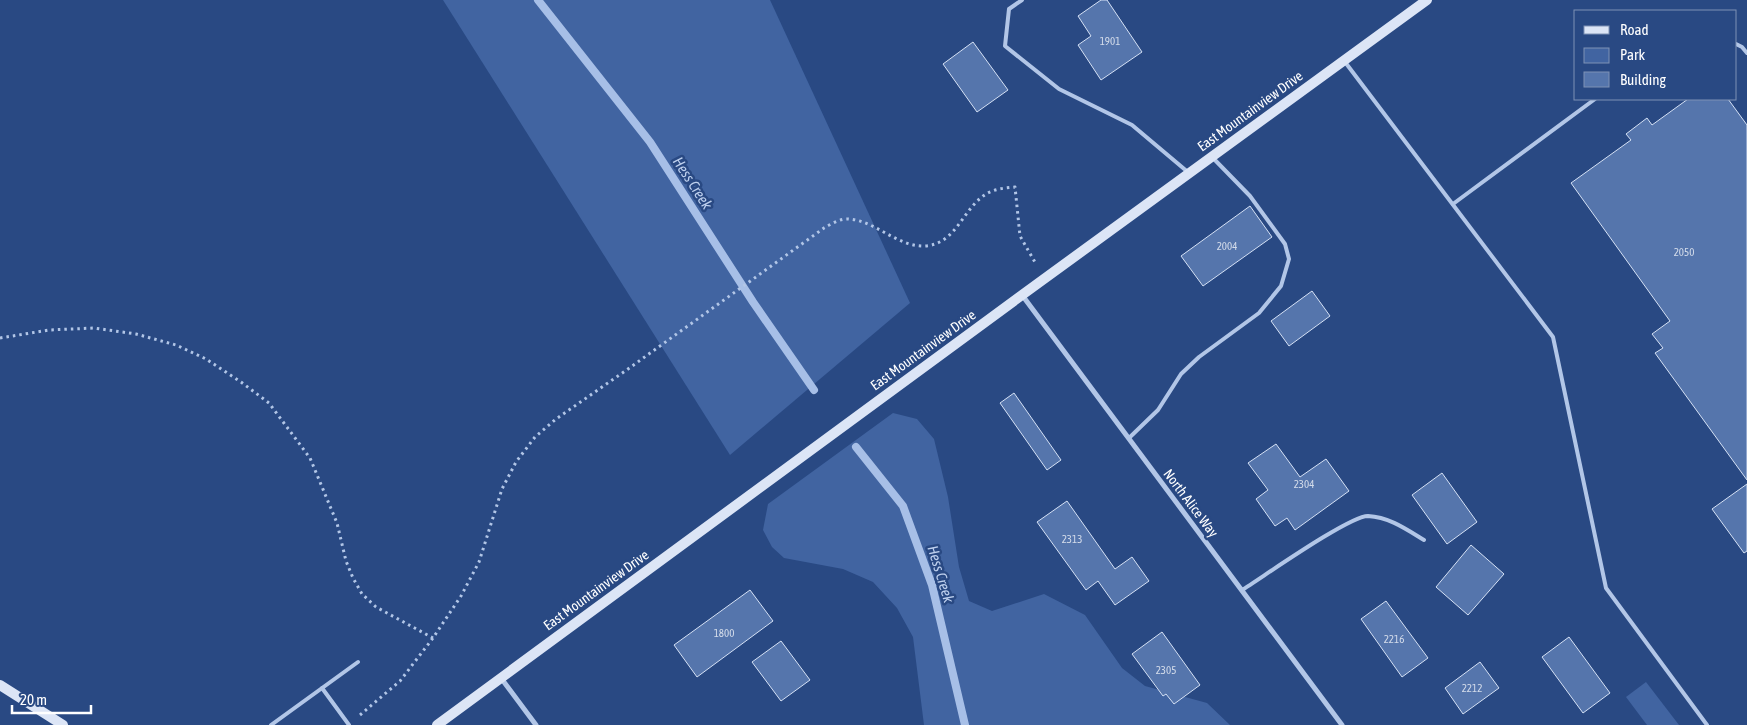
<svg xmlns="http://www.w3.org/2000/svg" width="1747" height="725" font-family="'Asap Condensed',sans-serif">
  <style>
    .green { fill: #4164a1 }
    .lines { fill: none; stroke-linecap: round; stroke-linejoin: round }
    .stream { stroke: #a7bfe7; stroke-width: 8 }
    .building { fill: #5575ac; stroke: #d5e1f5 }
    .path { stroke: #b2c6e7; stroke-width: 3; stroke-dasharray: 2.5 4; stroke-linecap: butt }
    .lane { stroke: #b2c6e7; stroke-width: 4 }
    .street { stroke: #b2c6e7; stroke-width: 5 }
    .secondary { stroke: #dce5f6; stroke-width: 10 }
    .labels { text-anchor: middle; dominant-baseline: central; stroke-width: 5; stroke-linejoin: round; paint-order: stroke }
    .number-label { font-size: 11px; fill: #d4dcea }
    .street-label { font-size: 14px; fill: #fff; stroke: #294983 }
    .water-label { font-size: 15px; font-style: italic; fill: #bed0ee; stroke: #294983 }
  </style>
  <rect width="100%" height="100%" fill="#294983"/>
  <g class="green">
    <polygon points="443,0 770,0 910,303 730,455"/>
    <polygon points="893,413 917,419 934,439 948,497 959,567 969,601 992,611 1044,594 1085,615 1122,668 1145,686 1207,703 1230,725 924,725 913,637 897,608 873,582 843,569 784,558 772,547 763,530 768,504"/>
    <polygon points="1646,682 1679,725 1647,725 1626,697"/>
  </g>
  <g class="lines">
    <g class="stream">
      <polyline points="538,0 650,142 753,302 814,390"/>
      <polyline points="856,447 903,506 932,585 965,725"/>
    </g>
  </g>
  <g class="building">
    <polygon points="1101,0 1107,0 1142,52 1101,80 1078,45 1091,36 1078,16"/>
    <polygon points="973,42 1008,90 977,112 943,64"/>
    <polygon points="1688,99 1728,99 1747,125 1747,480 1655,353 1663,348 1652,334 1670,321 1571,183 1631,140 1626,134 1647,118 1652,125"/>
    <polygon points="1250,206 1272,237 1203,286 1181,256"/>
    <polygon points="1312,291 1330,316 1289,346 1271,321"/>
    <polygon points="1014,393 1061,460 1047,470 1000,403"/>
    <polygon points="1276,444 1300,477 1326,459 1349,491 1295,530 1287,518 1275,526 1256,499 1268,490 1248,463"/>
    <polygon points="1442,473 1477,522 1447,544 1412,495"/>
    <polygon points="1747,484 1747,551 1744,553 1712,509"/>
    <polygon points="1067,501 1115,569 1132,557 1149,581 1115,605 1098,581 1086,590 1037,522"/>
    <polygon points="1471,545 1504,574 1468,615 1436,587"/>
    <polygon points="750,590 773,621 697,677 674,645"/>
    <polygon points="1386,601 1428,658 1402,677 1361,619"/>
    <polygon points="1162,632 1200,685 1174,704 1166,694 1163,696 1132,654"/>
    <polygon points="1569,637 1610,693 1583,713 1542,657"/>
    <polygon points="781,641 810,680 781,701 752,662"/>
    <polygon points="1480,662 1499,688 1463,714 1445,688"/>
  </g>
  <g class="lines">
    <g class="path">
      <polyline points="0,338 49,330 94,328 136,334 176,345 206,359 241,382 269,403 310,458 337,523 346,561 353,578 362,594 376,607 433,638"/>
      <path d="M360 715 400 681 433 638 461 596 479 562 502 489 516 462 535 437 556 419 628 369 824 228C831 224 841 218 849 219 876 221 897 247 925 246 955 244 962 212 982 197 991 189 1004 188 1015 187L1020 236 1036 264"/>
    </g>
    <g class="lane">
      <polyline points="1022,0 1009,9 1005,46 1059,89 1132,125 1189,173"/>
      <polyline points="1736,44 1742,47 1747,53"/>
      <polyline points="1345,62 1553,337 1606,588 1707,725"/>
      <polyline points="1453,204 1595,99"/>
      <polyline points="1129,438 1158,410 1181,374 1199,357 1259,313 1281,286 1289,259 1285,244 1250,196 1212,157"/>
      <path d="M1242 590C1263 577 1349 516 1368 516 1389 517 1406 529 1424 540"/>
      <polyline points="322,688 349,725"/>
      <polyline points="271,725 358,662"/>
    </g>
    <g class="street">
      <polyline points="1022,295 1342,725"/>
      <polyline points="501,678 536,725"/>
    </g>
    <g class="secondary">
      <polyline points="0,685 63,725"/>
      <polyline points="437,725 1022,295 1427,0"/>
    </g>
  </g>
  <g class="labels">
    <g class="number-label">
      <text x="1110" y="41">1901</text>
      <text x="1227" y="246">2004</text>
      <text x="1684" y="252">2050</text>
      <text x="1304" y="484">2304</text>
      <text x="1072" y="539">2313</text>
      <text x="724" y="633">1800</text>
      <text x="1394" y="639">2216</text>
      <text x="1166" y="670">2305</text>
      <text x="1472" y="688">2212</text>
    </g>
    <g class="street-label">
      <text transform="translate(1250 111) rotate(-36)">East Mountainview Drive</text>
      <text transform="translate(923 350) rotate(-36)">East Mountainview Drive</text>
      <text transform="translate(1191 503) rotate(53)">North Alice Way</text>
      <text transform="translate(596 590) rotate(-36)">East Mountainview Drive</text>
    </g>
    <g class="water-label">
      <text transform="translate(693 183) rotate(57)">Hess Creek</text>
      <text transform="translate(941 574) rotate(73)">Hess Creek</text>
    </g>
  </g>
  <rect x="1574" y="10" width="162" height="90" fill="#294983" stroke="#7f92b5"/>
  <rect x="1584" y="26" width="25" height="8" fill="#dce5f6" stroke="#7f92b5"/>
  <text x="1620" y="35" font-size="15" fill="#ffffff">Road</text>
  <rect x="1584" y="48" width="25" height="15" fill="#4164a1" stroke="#7f92b5"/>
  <text x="1620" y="60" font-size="15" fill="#ffffff">Park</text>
  <rect x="1584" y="72" width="25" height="15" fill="#5575ac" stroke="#7f92b5"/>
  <text x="1620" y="85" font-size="15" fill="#ffffff">Building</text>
  <path d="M12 705v8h79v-8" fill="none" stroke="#ffffff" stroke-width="2.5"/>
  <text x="20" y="705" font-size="15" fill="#ffffff" stroke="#294983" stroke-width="4" paint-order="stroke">20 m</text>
</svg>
